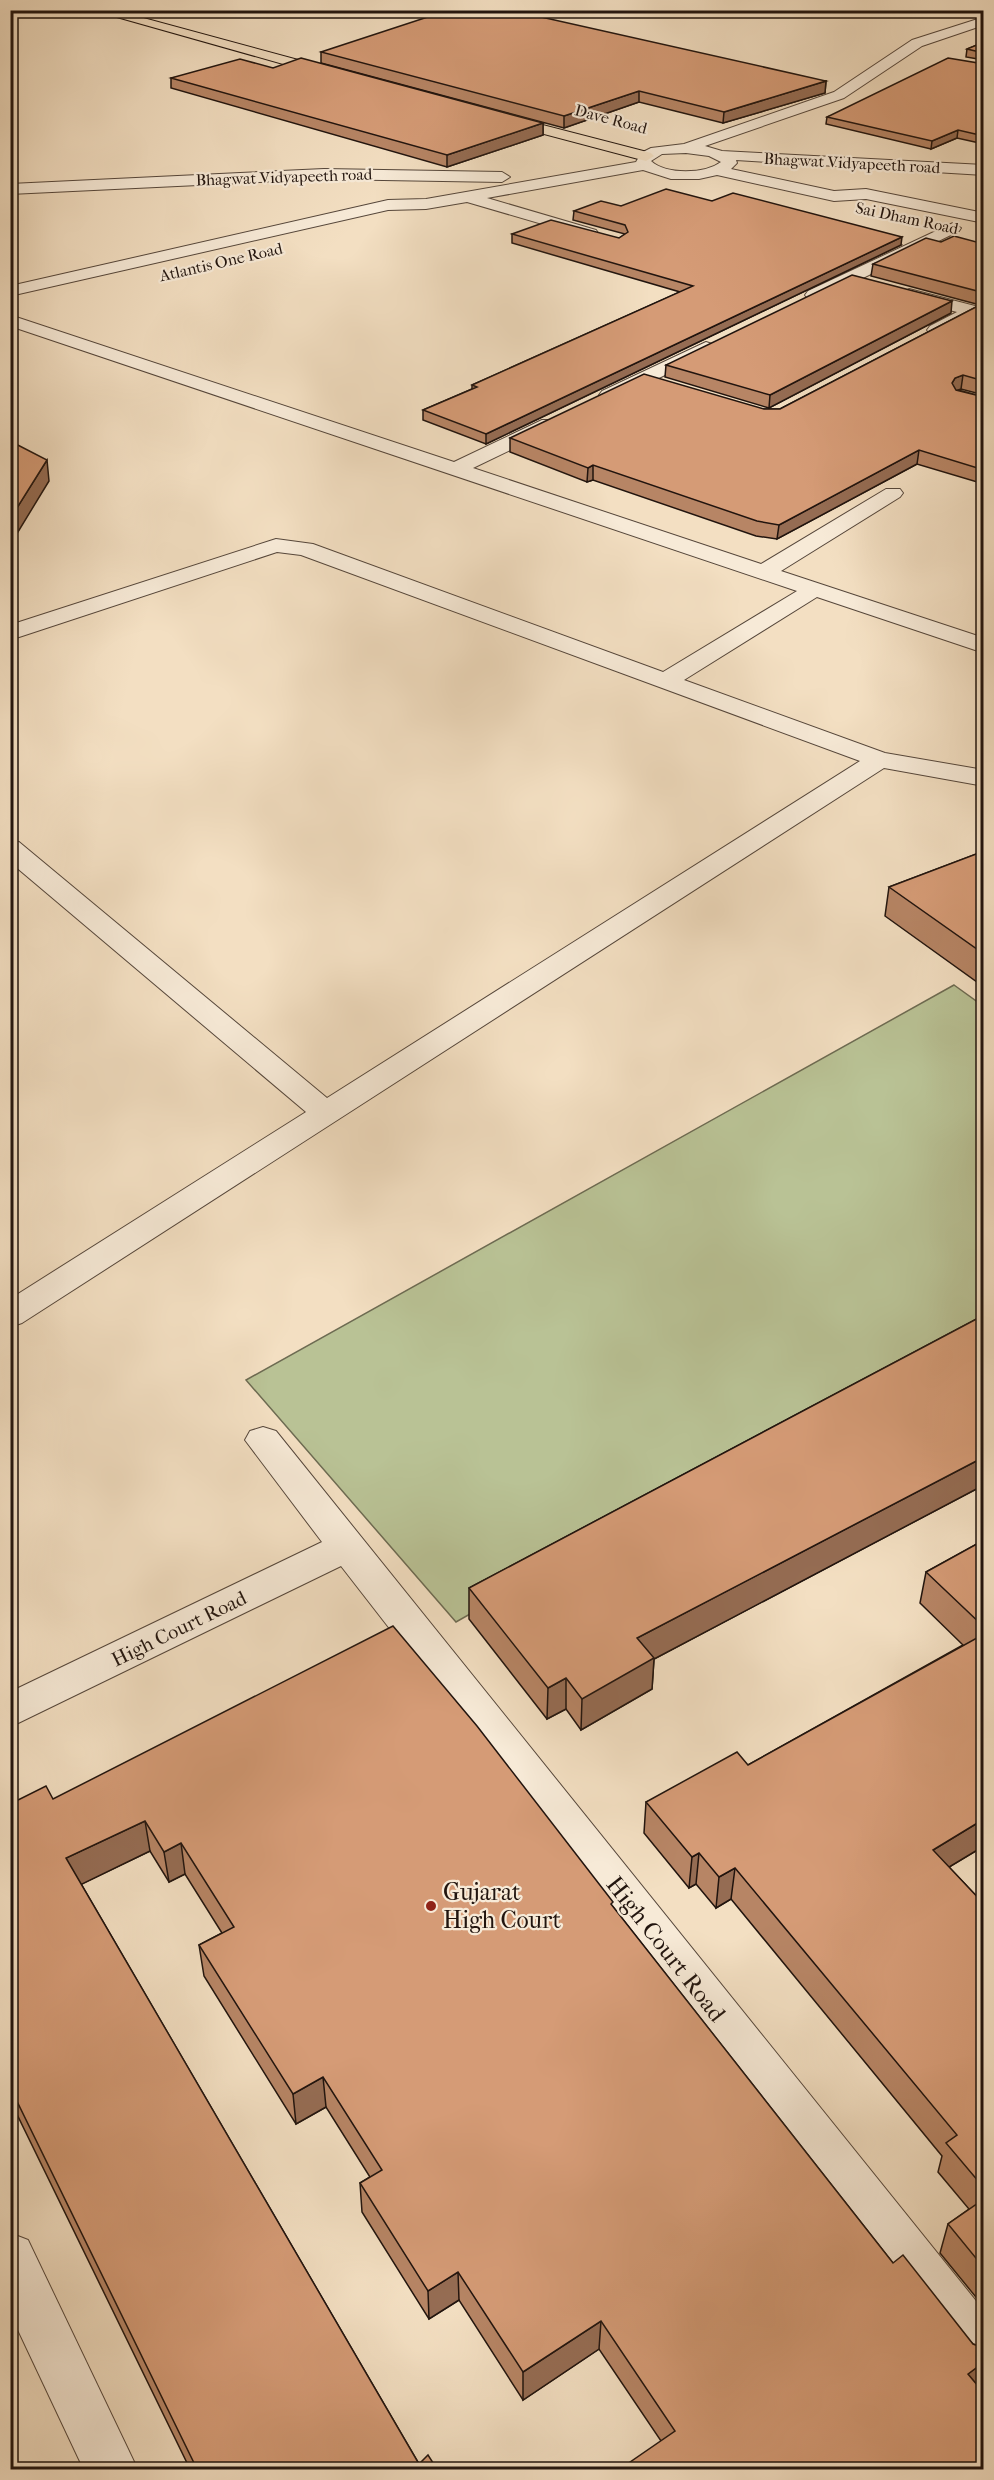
<svg xmlns="http://www.w3.org/2000/svg" width="994" height="2480" font-family="'IM FELL French Canon',serif">
  <style>
    .green { fill: #b9c295; stroke: #6d6b52; stroke-width: 1.5 }
    .lines { fill: none; stroke-linecap: round; stroke-linejoin: round }
    .minor-casing { stroke: #56473b; stroke-width: 2 }
    .major-casing { stroke: #21140e; stroke-width: 2 }
    .minor { fill: #f7ead7; fill-rule: evenodd }
    .major { fill: #f3dfc2; fill-rule: evenodd }
    .wall { fill: #b78565; stroke: #21140e; stroke-width: 1.5 }
    .shaded-wall { fill: #956c53; stroke: #21140e; stroke-width: 1.5 }
    .building { fill: #d59b76; stroke: #21140e; stroke-width: 1.5 }
    .poi-dot { fill: #8f2418; stroke: #f7ead7; stroke-width: 2 }
    .labels { text-anchor: middle; dominant-baseline: central; stroke-width: 4.5; stroke-linejoin: round; paint-order: stroke }
    .far-street-label { font-size: 16px; fill: #21140e; stroke: #f7ead7 }
    .street-label { font-size: 20px; fill: #21140e; stroke: #f7ead7 }
    .near-poi-label { font-size: 24px; fill: #21140e; stroke: #f7ead7; text-anchor: start }
    .near-street-label { font-size: 24px; fill: #21140e; stroke: #f7ead7 }
  </style>
  <rect width="100%" height="100%" fill="#f3dfc2"/>
  <filter id="stains"><feTurbulence type="fractalNoise" baseFrequency=".00333" numOctaves="4"/><feColorMatrix values="0 0 0 0 .2 0 0 0 0 .09 0 0 0 0 .02 0 0 0 .5 -.17"/></filter>
  <radialGradient id="worn" r=".72"><stop offset=".6" stop-color="#630" stop-opacity="0"/><stop offset="1" stop-color="#630" stop-opacity=".3"/></radialGradient>
  <polygon class="green" points="954,985 983,1006 983,1324 456,1622 246,1380"/>
  <g class="lines">
    <defs>
      <g id="minor">
        <polygon points="140,10 162,10 145,17 140,16"/>
        <path d="M984 17V25L922 46 844 98 705 146 722 151 984 165V175L736 160 737 163 731 169 834 191 866 189 984 213V223L866 199 834 201 717 175 699 179H671L643 170 487 198 596 230 598 233 596 236 590 238 467 202 426 209 388 210 10 296V286L388 200 426 199 636 162 641 153 651 148 684 144 834 92 912 40ZM686 153 709 156 721 162C705 174 666 175 651 161L662 154Z"/>
        <polygon points="324,169 502,172 510,177 502,182 324,179 10,194 10,184"/>
        <polygon points="953,223 961,228 959,231 820,299 808,299 805,295 808,291"/>
        <polygon points="909,289 979,307 982,311 942,334 930,334 927,330 930,326 957,312 903,298 900,294"/>
        <polygon points="10,315 454,462 542,420 556,420 559,424 556,428 473,468 761,564 886,489 900,489 903,493 900,497 781,571 984,638 984,653 817,597 684,680 885,753 984,770 984,786 884,768 22,1323 10,1327 10,1299 306,1112 10,862 10,840 19,842 327,1098 860,761 301,555 277,552 10,640 10,625 276,539 313,544 663,672 797,591 10,326"/>
        <polygon points="706,342 712,344 715,348 712,352 616,399 602,399 599,395 602,391"/>
        <polygon points="263,1427 276,1431 984,2311 984,2377 966,2370 341,1566 10,1727 10,1692 322,1542 245,1440 250,1431"/>
        <polygon points="10,2233 28,2240 138,2470 84,2470 10,2313"/>
      </g>
      <g id="major">
        <polygon points="92,10 114,10 339,71 341,74 339,77 329,77"/>
        <polygon points="500,114 651,153 654,156 646,161 495,121 493,118"/>
      </g>
    </defs>
    <use href="#minor" class="minor-casing"/>
    <use href="#major" class="major-casing"/>
    <use href="#minor" class="minor"/>
    <use href="#major" class="major"/>
  </g>
  <g class="wall">
    <polygon points="984,42 984,60 966,57 967,49"/>
    <polygon points="321,52 826,81 825,93 723,123 639,102 564,128 321,63"/>
    <polygon points="984,64 984,144 957,138 931,149 826,124 827,117"/>
    <polygon points="273,68 543,123 543,135 447,167 171,88 171,78"/>
    <polygon points="712,201 901,245 486,444 423,420 423,410 472,389 472,385 680,292 512,243 512,234 619,238 625,234 573,220 574,211 621,206"/>
    <polygon points="941,242 984,244 984,395 961,389 958,390 984,397 984,484 917,464 777,539 756,536 593,480 587,482 510,452 510,438 764,409 780,409 980,305 871,276 873,264"/>
    <polygon points="951,313 769,408 665,377 666,365"/>
    <polygon points="984,851 984,987 885,916 889,887"/>
    <polygon points="984,1315 984,1485 654,1659 652,1689 581,1730 566,1709 547,1719 469,1619 469,1588"/>
    <polygon points="984,1540 984,1846 949,1867 984,1904 984,2307 940,2253 948,2224 969,2209 938,2172 942,2156 731,1899 716,1908 696,1884 689,1888 644,1833 646,1802 748,1765 963,1645 920,1603 926,1572"/>
    <polygon points="53,1799 613,1907 893,2263 973,2344 984,2348 984,2382 978,2386 661,2441 599,2349 523,2400 459,2300 429,2319 362,2212 360,2183 370,2177 326,2107 296,2124 204,1976 199,1945 222,1933 185,1874 169,1882 150,1851 81,1884 419,2464 437,2469 190,2469 10,2100 10,1804"/>
  </g>
  <g class="shaded-wall">
    <polygon points="826,81 825,93 723,123 724,112"/>
    <polygon points="639,91 639,102 564,128 564,116"/>
    <polygon points="543,123 543,135 447,167 447,155"/>
    <polygon points="958,130 957,138 931,149 932,141"/>
    <polygon points="902,237 901,245 486,444 486,434"/>
    <polygon points="952,301 951,313 769,408 770,395"/>
    <polygon points="963,375 961,389 953,392 952,383 955,378"/>
    <polygon points="919,450 917,464 777,539 779,525"/>
    <polygon points="47,460 49,481 10,545 10,519"/>
    <polygon points="593,465 593,480 587,482 588,468"/>
    <polygon points="984,1457 984,1485 654,1659 652,1689 581,1730 582,1699 637,1638"/>
    <polygon points="566,1678 566,1709 547,1719 548,1688"/>
    <polygon points="984,1819 984,1846 926,1881 933,1850"/>
    <polygon points="145,1821 150,1851 72,1889 66,1858"/>
    <polygon points="181,1843 185,1874 169,1882 164,1852"/>
    <polygon points="699,1853 696,1884 689,1888 692,1857"/>
    <polygon points="735,1868 731,1899 716,1908 719,1877"/>
    <polygon points="323,2077 326,2107 296,2124 293,2094"/>
    <polygon points="458,2272 459,2300 429,2319 428,2291"/>
    <polygon points="601,2321 599,2349 523,2400 523,2372"/>
    <polygon points="984,2362 984,2382 960,2401 968,2374"/>
  </g>
  <g class="building">
    <polygon points="449,10 510,10 826,81 724,112 639,91 564,116 321,52"/>
    <polygon points="984,42 984,53 967,49"/>
    <polygon points="301,58 543,123 447,155 171,78 240,59 273,68"/>
    <polygon points="948,58 984,64 984,136 958,130 932,141 827,117"/>
    <polygon points="666,189 712,201 733,193 902,237 486,434 423,410 477,387 472,385 693,286 512,234 551,220 619,238 628,232 625,225 574,211 601,201 621,206"/>
    <polygon points="954,236 984,244 984,295 981,292 873,264 926,238 941,242"/>
    <polygon points="852,275 952,301 770,395 666,365"/>
    <polygon points="984,302 984,381 963,375 955,378 952,383 956,390 984,397 984,470 919,450 779,525 757,521 593,465 588,468 510,438 644,374 764,409 780,409 982,304"/>
    <polygon points="10,441 47,460 10,519"/>
    <polygon points="984,851 984,954 889,887"/>
    <polygon points="984,1315 984,1457 637,1638 654,1658 582,1699 566,1678 548,1688 469,1588"/>
    <polygon points="984,1540 984,1627 926,1572"/>
    <polygon points="393,1626 477,1726 613,1902 611,1904 893,2263 903,2255 973,2344 984,2348 984,2362 968,2374 984,2393 984,2469 620,2469 675,2431 601,2321 523,2372 458,2272 428,2291 360,2183 382,2170 323,2077 293,2094 199,1945 234,1927 181,1843 164,1852 145,1821 66,1858 419,2464 428,2455 437,2469 197,2469 10,2087 10,1804 46,1786 53,1799"/>
    <polygon points="984,1634 984,1819 933,1850 984,1904 984,2188 946,2143 957,2135 735,1868 719,1877 699,1853 692,1857 646,1802 737,1752 748,1765"/>
    <polygon points="984,2199 984,2268 948,2224"/>
  </g>
  <circle class="poi-dot" cx="431" cy="1906" r="6"/>
  <g class="labels">
    <g class="far-street-label">
      <text transform="translate(611 119) rotate(15)">Dave Road</text>
      <text transform="translate(852 163) rotate(3)">Bhagwat Vidyapeeth road</text>
      <text transform="translate(284 177) rotate(-2)">Bhagwat Vidyapeeth road</text>
      <text transform="translate(907 218) rotate(12)">Sai Dham Road</text>
      <text transform="translate(221 262) rotate(-13)">Atlantis One Road</text>
    </g>
    <g class="street-label">
      <text transform="translate(179 1629) rotate(-26)">High Court Road</text>
    </g>
    <g class="near-poi-label">
      <text x="443" y="1892">Gujarat<tspan x="443" dy="28">High Court</tspan></text>
    </g>
    <g class="near-street-label">
      <text transform="translate(666 1949) rotate(52)">High Court Road</text>
    </g>
  </g>
  <rect width="994" height="2480" fill="none" stroke="#f3dfc2" stroke-width="36"/>
  <rect x="12" y="12" width="970" height="2456" fill="none" stroke="#21140e" stroke-width="3"/>
  <rect x="18" y="18" width="958" height="2444" fill="none" stroke="#21140e" stroke-width="1.5"/>
  <rect width="100%" height="100%" filter="url(#stains)"/>
  <rect width="100%" height="100%" fill="url(#worn)"/>
</svg>
